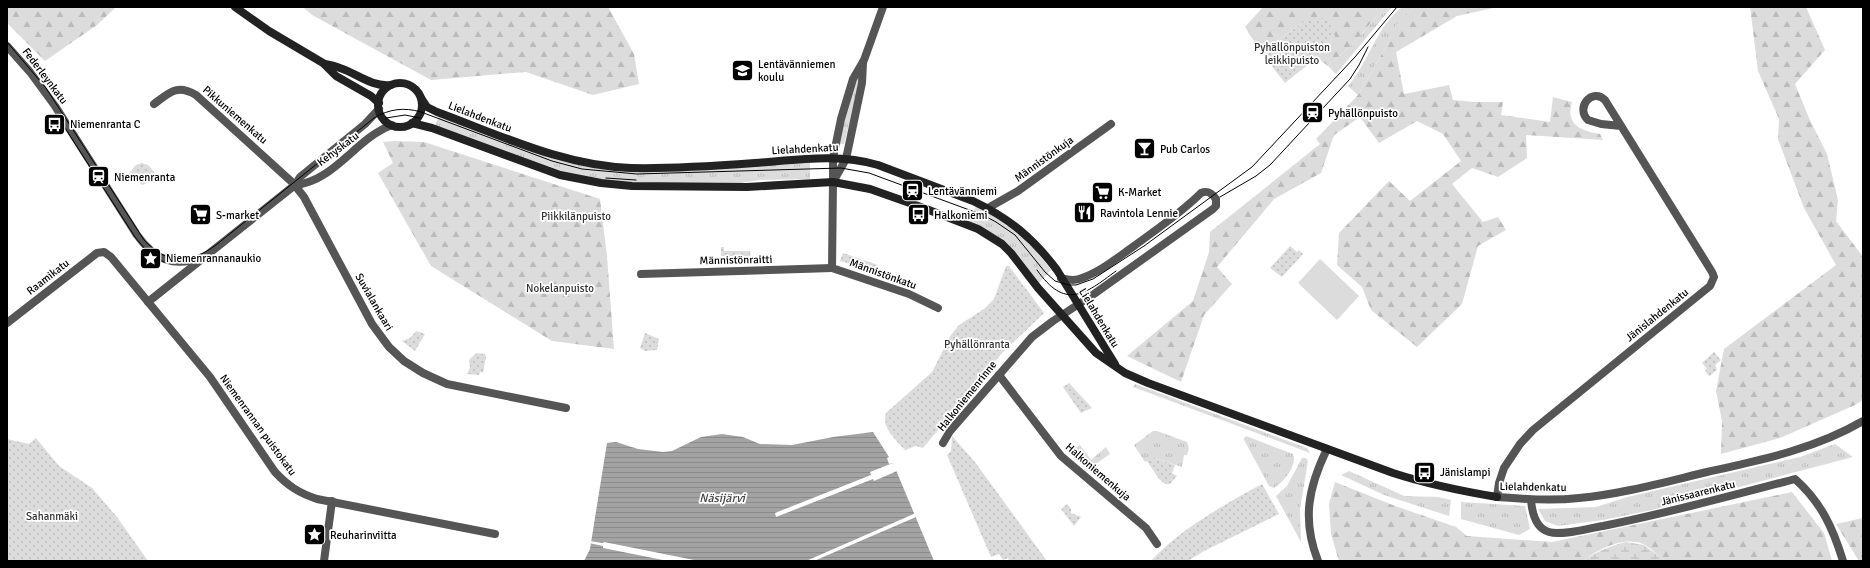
<svg xmlns="http://www.w3.org/2000/svg" width="1870" height="568" font-family="Signika,sans-serif">
  <style>
    .grass { fill: url(#grass-tufts) }
    .forest { fill: url(#forest-firs) }
    .wetland { fill: url(#wetland-marsh) }
    .park { fill: url(#park-dots) }
    .pitch { fill: #dcdcdc }
    .water { fill: url(#water-rules) }
    .pier { fill: #fff }
    .lines { fill: none; stroke-linecap: round; stroke-linejoin: round }
    .minor { stroke: #555; stroke-width: 8 }
    .tertiary { stroke: #555; stroke-width: 8 }
    .secondary { stroke: #222; stroke-width: 8 }
    .tram { stroke: #000; stroke-width: 1 }
    .labels { text-anchor: middle; dominant-baseline: central; stroke-width: 3.5; stroke-linejoin: round; paint-order: stroke }
    .park-label { font-size: 11px; fill: #333; stroke: #fff }
    .poi-label { font-size: 11px; fill: #000; stroke: #fff; text-anchor: start }
    .street-label { font-size: 11px; fill: #000; stroke: #fff }
    .water-label { font-size: 12px; font-style: italic; fill: #444; stroke: #fff }
  </style>
  <defs>
    <pattern id="grass-tufts" width="24" height="20" patternUnits="userSpaceOnUse"><rect width="24" height="20" fill="#dcdcdc"/><path d="M3 7l-1-3M5 7V3M7 7l1-3M15 17l-1-3M17 17v-4M19 17l1-3" fill="none" stroke="#bbb"/></pattern>
    <pattern id="forest-firs" width="22" height="20" patternUnits="userSpaceOnUse"><rect width="22" height="20" fill="#dcdcdc"/><path d="M5 1l3.5 6h-7zM16 11l3.5 6h-7z" fill="#bbb"/></pattern>
    <pattern id="wetland-marsh" width="20" height="14" patternUnits="userSpaceOnUse"><rect width="20" height="14" fill="#dcdcdc"/><path d="M1 5h8M5 5V1M11 12h8M15 12V8" fill="none" stroke="#bbb"/></pattern>
    <pattern id="park-dots" width="8" height="8" patternUnits="userSpaceOnUse"><rect width="8" height="8" fill="#dcdcdc"/><path d="M2 2h.1M6 6h.1" fill="none" stroke="#bbb" stroke-width="1.8" stroke-linecap="round"/></pattern>
    <pattern id="water-rules" width="6" height="5" patternUnits="userSpaceOnUse"><rect width="6" height="5" fill="#a3a3a3"/><path d="M0 2.5h6" fill="none" stroke="#8b8b8b"/></pattern>
  </defs>
  <rect width="100%" height="100%" fill="#fff"/>
  <g class="grass">
    <polygon points="1384,7 1392,7 1336,74 1328,66 1353,44"/>
    <path d="M1402 7H1415L1397 25 1386 47 1358 95 1348 86C1369 62 1376 27 1402 7Z"/>
    <polygon points="860,76 853,109 844,144 839,144 844,119 857,77"/>
    <polygon points="439,116 552,158 569,163 607,170 810,162 810,179 760,180 740,183 638,183 606,181 564,173 435,126"/>
    <path d="M976 206C1006 222 1031 242 1051 270L1039 283C1016 252 1007 237 969 222Z"/>
    <polygon points="1135,384 1307,448 1310,453 1144,391 1133,387"/>
    <polygon points="1153,431 1157,431 1187,442 1189,448 1187,455 1184,455 1182,467 1155,458 1145,462 1134,445"/>
    <path d="M1246 436 1293 454C1298 465 1283 483 1274 488L1269 486 1244 440V438Z"/>
    <polygon points="1069,443 1073,449 1080,445 1091,460 1106,447 1110,454 1090,468 1065,446"/>
    <polygon points="1835,444 1853,457 1652,510 1603,520 1558,526 1545,521 1538,509 1596,507 1627,497 1800,457"/>
    <polygon points="1302,458 1306,458 1308,461 1300,509 1301,542 1276,496 1287,486"/>
    <polygon points="1349,471 1404,496 1438,497 1451,500 1449,516 1384,495 1341,475"/>
    <polygon points="1461,502 1525,506 1530,529 1519,535 1461,519"/>
  </g>
  <g class="forest">
    <polygon points="7,7 116,7 97,25 45,61 7,23"/>
    <polygon points="303,7 608,7 634,54 639,84 593,95 526,72 431,80 312,15"/>
    <polygon points="1263,7 1384,7 1353,44 1328,66 1316,57 1335,36 1308,19 1261,52 1245,27"/>
    <path d="M1415 7H1498L1457 16 1396 52 1404 94 1449 85 1453 100 1475 102H1503L1501 115 1550 122 1553 97 1572 102C1565 125 1582 131 1600 134L1603 140 1526 135 1527 158 1498 177 1472 168 1452 184 1483 222 1498 217 1506 230 1478 246 1462 304 1417 347 1371 310 1362 287 1337 265 1339 233 1389 181 1410 201 1461 161 1443 134 1417 121 1379 143 1360 117 1334 135 1321 173 1274 199 1217 267 1232 284 1204 315 1181 382 1127 356 1193 301 1209 252 1210 232 1320 144 1316 139 1358 95 1386 47 1397 24Z"/>
    <polygon points="1750,7 1806,7 1825,50 1795,84 1809,118 1827,154 1838,200 1836,221 1863,257 1863,400 1855,405 1780,438 1721,454 1722,421 1716,391 1724,349 1836,265 1804,208 1778,139 1779,119 1758,71"/>
    <polygon points="394,141 424,142 600,199 607,256 614,349 552,341 431,266 378,173 393,163 383,142"/>
    <path d="M1335 482 1395 506 1456 527 1467 536 1552 542 1792 492 1824 533 1832 561H1665C1658 556 1652 549 1645 545 1626 535 1598 549 1583 561H1339L1331 534 1329 504Z"/>
    <polygon points="1863,518 1863,560 1859,561 1836,524"/>
  </g>
  <path class="wetland" d="M1626 542 1644 545 1665 561H1583C1596 551 1611 546 1626 542Z"/>
  <g class="park">
    <polygon points="1327,18 1335,36 1310,63 1285,83 1261,52 1308,19"/>
    <polygon points="142,163 148,165 157,175 147,183 142,185 129,173 136,165"/>
    <polygon points="1290,246 1297,252 1299,250 1303,254 1282,277 1270,268"/>
    <polygon points="721,247 724,247 724,251 750,251 751,262 729,262 729,256 721,256"/>
    <polygon points="843,253 878,265 870,269 840,261"/>
    <path d="M1006 266H1009L1044 313 1002 353 923 448 916 446 905 450C896 440 881 428 886 413L932 372 951 335 959 325 984 309 994 299Z"/>
    <polygon points="416,331 425,334 415,351 402,341 410,338"/>
    <polygon points="645,333 659,339 657,350 645,351 640,348"/>
    <polygon points="1714,352 1721,360 1715,365 1717,370 1709,376 1705,371 1707,369 1702,363"/>
    <polygon points="476,353 485,354 486,357 483,373 480,372 479,375 467,374 470,367 469,360"/>
    <polygon points="1069,383 1092,408 1081,413 1063,387"/>
    <polygon points="952,436 975,462 1047,561 1009,561 1008,558 1003,560 999,554 991,557 947,455 951,451"/>
    <polygon points="36,438 59,466 92,488 117,517 148,561 7,561 7,439 29,444"/>
    <polygon points="1155,458 1175,465 1172,473 1177,476 1170,484 1165,484 1159,479 1147,461"/>
    <path d="M1262 484 1279 514 1204 551 1188 561H1151C1179 530 1225 504 1262 484Z"/>
    <polygon points="1067,504 1071,509 1071,513 1081,517 1074,526 1061,509"/>
  </g>
  <polygon class="pitch" points="1320,259 1359,296 1337,320 1298,283"/>
  <polygon class="water" points="873,432 889,457 887,458 889,464 893,463 934,561 584,561 590,549 607,443 616,442 638,449 663,452 672,451 701,437 722,434 743,437 760,444 792,445 833,437"/>
  <g class="pier">
    <polygon points="893,463 897,471 874,481 873,479 776,517 775,513 871,475 870,472"/>
    <polygon points="916,513 916,517 814,561 806,561"/>
    <polygon points="589,541 603,543 604,542 699,561 668,561 603,548 603,546 589,543"/>
  </g>
  <g class="lines">
    <g class="minor">
      <path d="M7 46 30 72 55 106 137 235C155 260 174 268 203 257"/>
      <path d="M154 104C170 92 177 84 196 95L293 183 304 197 372 324 389 347 404 361 423 373 447 384 566 408"/>
      <polyline points="833,182 832,268 909,294 938,308"/>
      <polyline points="988,208 1018,191 1111,124"/>
      <polyline points="641,274 832,268"/>
      <path d="M7 323 97 253 104 252 111 257 210 377 275 472C288 486 299 493 317 499L495 534"/>
      <polyline points="999,375 1061,456 1146,528 1157,544"/>
      <path d="M943 443 950 431 1032 337 1053 321 1094 294 1213 209 1216 206V199C1212 193 1208 190 1201 193 1181 213 1157 229 1134 246 1117 258 1099 273 1079 279 1073 281 1068 280 1061 278"/>
      <path d="M1497 497 1499 483 1504 468 1520 444 1533 430 1710 286 1714 277 1712 272 1605 100C1592 87 1575 108 1588 120L1601 124 1621 126"/>
      <path d="M1531 500C1532 512 1535 528 1549 532 1562 536 1589 528 1603 526 1668 513 1731 496 1795 479 1821 502 1833 528 1843 561"/>
      <polyline points="324,561 332,501"/>
    </g>
    <g class="tertiary">
      <polyline points="833,182 833,158 841,119 853,79 864,60 883,7"/>
      <polyline points="833,182 846,159 862,83 863,63"/>
      <path d="M295 185C335 181 356 138 392 125"/>
      <polyline points="148,302 295,185 300,177 365,124 379,109"/>
      <path d="M1497 497C1524 499 1552 501 1579 498 1622 494 1665 482 1707 472 1761 460 1815 449 1863 421"/>
      <path d="M1318 561C1302 520 1308 488 1327 449"/>
    </g>
    <g class="secondary">
      <polyline points="235,7 269,31 323,63 336,76 371,96 379,103"/>
      <path d="M325 64C330 65 335 66 340 68 358 74 371 87 391 85"/>
      <circle cx="400" cy="105" r="22"/>
      <path d="M421 98 427 107 437 112C500 135 563 166 631 168 672 169 714 166 755 163 796 160 838 153 878 165L973 201C1009 218 1033 238 1057 270L1115 364"/>
      <path d="M412 123 432 128 560 175 601 183 632 186 747 187 833 182 870 189 921 207 978 229 1002 244 1011 253 1038 288 1096 353 1125 373 1148 383 1393 473C1427 484 1461 491 1497 497"/>
    </g>
    <g class="tram">
      <path d="M7 42 46 88 144 240C167 265 190 264 216 245L374 118C389 109 404 107 421 112L552 161 582 169 637 174 841 168 869 173 983 215 996 222 1015 235 1045 272 1055 281 1069 285H1076L1093 279 1144 246 1252 167 1355 57 1397 7"/>
      <polyline points="56,114 135,237 150,255 164,262"/>
      <polyline points="386,118 405,115 420,118"/>
      <polyline points="606,178 636,180"/>
      <polyline points="1220,197 1256,176 1270,165 1350,79 1359,65 1368,47"/>
      <path d="M1037 270C1065 310 1084 295 1116 271"/>
    </g>
  </g>
  <defs>
    <symbol id="school-square" viewBox="-11 -11 22 22"><rect x="-9" y="-9" width="18" height="18" rx="4" fill="#000" stroke="#fff"/><path d="M0-5L7-2L0 1L-7-2ZM-4 1L0 2.5L4 1V4Q0 6-4 4Z" fill="#fff"/></symbol>
    <symbol id="station-square" viewBox="-11 -11 22 22"><rect x="-9" y="-9" width="18" height="18" rx="4" fill="#000" stroke="#fff"/><path d="M-3-6H3Q5-6 5-4V2Q5 4 3 4L4.5 6H3L1.5 4h-3L-3 6H-4.5L-3 4Q-5 4-5 2V-4Q-5-6-3-6ZM-3.5-4v3h7v-3ZM-3.5 1v1.5H-2V1ZM2 1v1.5H3.5V1Z" fill="#fff"/></symbol>
    <symbol id="bus-square" viewBox="-11 -11 22 22"><rect x="-9" y="-9" width="18" height="18" rx="4" fill="#000" stroke="#fff"/><path d="M-5-6H5V4H4V6H2V4H-2V6H-4V4H-5ZM-3.5-4V0h7V-4ZM-3.5 1.2v1.5H-2V1.2ZM2 1.2v1.5H3.5V1.2Z" fill="#fff"/></symbol>
    <symbol id="bar-square" viewBox="-11 -11 22 22"><rect x="-9" y="-9" width="18" height="18" rx="4" fill="#000" stroke="#fff"/><path d="M-6-5H6L.8 .8V4.5H3.5V6h-7V4.5H-.8V.8Z" fill="#fff"/></symbol>
    <symbol id="supermarket-square" viewBox="-11 -11 22 22"><rect x="-9" y="-9" width="18" height="18" rx="4" fill="#000" stroke="#fff"/><path d="M-6-5.5h2.5l.6 2H6L4.5 2H-2.5L-4.4-4H-6ZM-1.5 3.2a1.3 1.3 0 1 0 .1 0ZM3 3.2a1.3 1.3 0 1 0 .1 0Z" fill="#fff"/></symbol>
    <symbol id="restaurant-square" viewBox="-11 -11 22 22"><rect x="-9" y="-9" width="18" height="18" rx="4" fill="#000" stroke="#fff"/><path d="M-5-6h1v4h1v-4h1v4h1v-4h1v5L-1.5 .5V6h-2V.5L-5-1ZM5-6V6H3V1.5H1.5Q1.5-4 5-6Z" fill="#fff"/></symbol>
    <symbol id="sight-square" viewBox="-11 -11 22 22"><rect x="-9" y="-9" width="18" height="18" rx="4" fill="#000" stroke="#fff"/><path d="M0-6L1.8-2.2L6-1.7L2.9 1.2L3.7 5.4L0 3.3L-3.7 5.4L-2.9 1.2L-6-1.7L-1.8-2.2Z" fill="#fff"/></symbol>
  </defs>
  <g fill-rule="evenodd">
    <use href="#school-square" x="730" y="58" width="25" height="25"/>
    <use href="#station-square" x="1300" y="100" width="25" height="25"/>
    <use href="#bus-square" x="42" y="112" width="25" height="25"/>
    <use href="#bar-square" x="1132" y="136" width="25" height="25"/>
    <use href="#station-square" x="86" y="164" width="25" height="25"/>
    <use href="#station-square" x="900" y="178" width="25" height="25"/>
    <use href="#supermarket-square" x="1090" y="180" width="25" height="25"/>
    <use href="#restaurant-square" x="1072" y="200" width="25" height="25"/>
    <use href="#supermarket-square" x="188" y="202" width="25" height="25"/>
    <use href="#bus-square" x="906" y="202" width="25" height="25"/>
    <use href="#sight-square" x="138" y="246" width="25" height="25"/>
    <use href="#bus-square" x="1412" y="460" width="25" height="25"/>
    <use href="#sight-square" x="302" y="522" width="25" height="25"/>
  </g>
  <g class="labels">
    <g class="park-label">
      <text x="1292" y="47">Pyhällönpuiston<tspan x="1292" dy="13">leikkipuisto</tspan></text>
      <text x="576" y="216">Piikkilänpuisto</text>
      <text x="560" y="288">Nokelanpuisto</text>
      <text x="977" y="344">Pyhällönranta</text>
      <text x="52" y="516">Sahanmäki</text>
    </g>
    <g class="poi-label">
      <text x="758" y="64">Lentävänniemen<tspan x="758" dy="13">koulu</tspan></text>
      <text x="1328" y="113">Pyhällönpuisto</text>
      <text x="70" y="124">Niemenranta C</text>
      <text x="1160" y="149">Pub Carlos</text>
      <text x="114" y="177">Niemenranta</text>
      <text x="928" y="191">Lentävänniemi</text>
      <text x="1118" y="192">K-Market</text>
      <text x="1100" y="213">Ravintola Lennie</text>
      <text x="216" y="215">S-market</text>
      <text x="934" y="215">Halkoniemi</text>
      <text x="166" y="258">Niemenrannanaukio</text>
      <text x="1440" y="472">Jänislampi</text>
      <text x="330" y="535">Reuharinviitta</text>
    </g>
    <g class="street-label">
      <text transform="translate(45 76) rotate(53)">Federleynkatu</text>
      <text transform="translate(235 115) rotate(41)">Pikkuniemenkatu</text>
      <text transform="translate(480 117) rotate(21)">Lielahdenkatu</text>
      <text transform="translate(338 149) rotate(-37)">Kehyskatu</text>
      <text transform="translate(805 149) rotate(-3)">Lielahdenkatu</text>
      <text transform="translate(1044 159) rotate(-36)">Männistönkuja</text>
      <text transform="translate(736 260) rotate(-1)">Männistönraitti</text>
      <text transform="translate(883 274) rotate(20)">Männistönkatu</text>
      <text transform="translate(48 277) rotate(-38)">Raamikatu</text>
      <text transform="translate(374 302) rotate(60)">Suvialankaari</text>
      <text transform="translate(1657 315) rotate(-39)">Jänislahdenkatu</text>
      <text transform="translate(1099 318) rotate(59)">Lielahdenkatu</text>
      <text transform="translate(967 396) rotate(-51)">Halkoniemenrinne</text>
      <text transform="translate(258 425) rotate(54)">Niemenrannan puistokatu</text>
      <text transform="translate(1098 472) rotate(41)">Halkoniemenkuja</text>
      <text transform="translate(1533 487) rotate(1)">Lielahdenkatu</text>
      <text transform="translate(1698 493) rotate(-14)">Jänissaarenkatu</text>
    </g>
    <g class="water-label">
      <text x="722" y="498">Näsijärvi</text>
    </g>
  </g>
  <rect width="1870" height="568" fill="none" stroke="#000000" stroke-width="16"/>
</svg>
